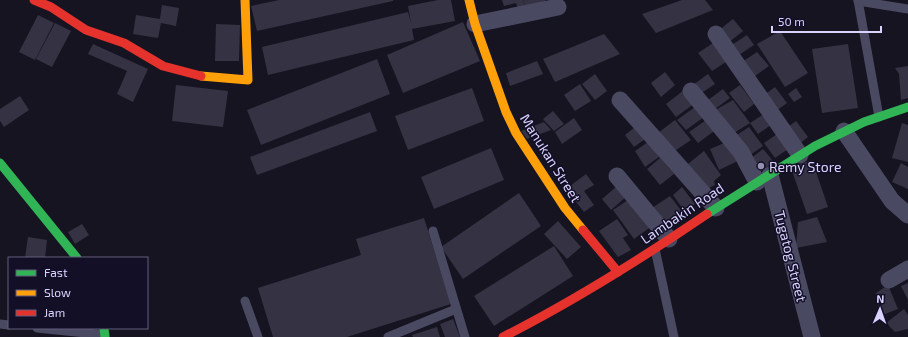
<svg xmlns="http://www.w3.org/2000/svg" width="908" height="337" font-family="'Exo 2',sans-serif">
  <style>
    .building { fill: #343243 }
    .lines { fill: none; stroke-linecap: round; stroke-linejoin: round }
    .lane { stroke: #4a4962; stroke-width: 9 }
    .street { stroke: #4a4962; stroke-width: 17 }
    .fast { stroke: #30b455; stroke-width: 9 }
    .slow { stroke: #ff9f0a; stroke-width: 9 }
    .jam { stroke: #e5322d; stroke-width: 9 }
    .poi-dot { fill: #9591b1; stroke: #130f26; stroke-width: 1.5 }
    .labels { text-anchor: middle; dominant-baseline: central; stroke-width: 3; stroke-linejoin: round; paint-order: stroke }
    .street-label { font-size: 14px; fill: #d9d4ff; stroke: #130f26 }
    .poi-label { font-size: 14px; fill: #d9d4ff; stroke: #130f26; text-anchor: start }
  </style>
  <rect width="100%" height="100%" fill="#161421"/>
  <g class="building">
    <polygon points="279,0 393,0 393,1 257,31 251,6"/>
    <polygon points="438,0 451,0 455,21 412,29 414,40 268,75 262,47 408,12 411,23 408,6"/>
    <polygon points="502,0 523,0 526,10 519,12 516,3 504,6"/>
    <polygon points="523,0 545,0 546,3 526,9"/>
    <polygon points="682,0 705,0 713,10 656,33 642,14"/>
    <polygon points="162,5 179,8 176,26 161,23 158,38 133,34 136,15 160,19"/>
    <polygon points="38,15 54,23 35,60 19,52"/>
    <polygon points="733,19 743,31 728,43 718,31"/>
    <polygon points="463,22 480,61 403,93 387,55"/>
    <polygon points="55,23 71,31 52,67 36,59"/>
    <polygon points="216,24 240,25 239,61 215,61"/>
    <polygon points="780,31 808,73 785,87 757,44"/>
    <polygon points="604,34 620,54 555,82 543,59"/>
    <polygon points="747,35 754,45 736,57 730,46"/>
    <polygon points="713,43 726,62 712,71 698,53"/>
    <polygon points="93,44 148,69 133,102 117,94 127,71 88,54"/>
    <polygon points="848,44 858,108 822,113 812,49"/>
    <polygon points="757,52 769,66 751,79 739,64"/>
    <polygon points="377,59 390,94 261,145 247,110"/>
    <polygon points="537,61 543,74 510,86 506,73"/>
    <polygon points="908,66 908,98 901,100 899,74 895,68"/>
    <polygon points="665,72 675,85 661,97 651,83"/>
    <polygon points="595,74 607,91 595,100 582,84"/>
    <polygon points="708,74 715,84 700,94 693,85"/>
    <polygon points="580,84 591,101 575,111 564,95"/>
    <polygon points="176,85 228,91 223,127 172,121"/>
    <polygon points="740,85 754,104 744,112 729,93"/>
    <polygon points="775,87 787,103 776,111 764,95"/>
    <polygon points="472,88 484,121 408,150 395,116"/>
    <polygon points="796,88 802,97 794,102 788,94"/>
    <polygon points="723,89 730,98 715,109 708,100"/>
    <polygon points="684,90 694,104 676,117 666,104"/>
    <polygon points="20,96 29,110 4,127 0,121 0,109"/>
    <polygon points="733,100 750,123 734,133 717,109"/>
    <polygon points="695,107 704,117 686,130 677,120"/>
    <polygon points="553,111 564,124 554,131 543,119"/>
    <polygon points="370,112 377,131 257,175 250,157"/>
    <polygon points="764,114 771,125 758,134 750,123"/>
    <polygon points="574,118 582,130 562,144 555,132"/>
    <polygon points="709,118 717,129 698,143 689,132"/>
    <polygon points="675,120 691,140 673,152 658,133"/>
    <polygon points="796,121 808,137 798,145 785,129"/>
    <polygon points="544,122 551,130 527,139 521,131"/>
    <polygon points="902,123 908,125 908,162 892,158"/>
    <polygon points="635,127 645,139 634,147 625,135"/>
    <polygon points="749,127 763,146 746,158 732,138"/>
    <polygon points="780,132 791,147 775,158 764,143"/>
    <polygon points="729,141 738,161 719,170 710,149"/>
    <polygon points="648,142 654,146 659,157 645,167 635,151"/>
    <polygon points="491,148 504,180 434,209 421,177"/>
    <polygon points="763,149 774,162 760,172 750,159"/>
    <polygon points="704,151 721,175 714,181 715,185 707,189 683,168"/>
    <polygon points="660,158 674,174 660,185 647,169"/>
    <polygon points="812,160 828,207 807,214 791,168"/>
    <polygon points="901,163 908,167 908,189 892,182"/>
    <polygon points="586,174 594,185 584,191 594,205 584,212 566,189"/>
    <polygon points="617,186 626,197 611,210 602,199"/>
    <polygon points="682,187 695,204 685,212 673,195"/>
    <polygon points="519,193 541,226 463,279 441,247"/>
    <polygon points="670,196 683,213 664,227 652,208"/>
    <polygon points="631,198 652,226 634,239 613,210"/>
    <polygon points="817,217 827,242 796,248 798,222"/>
    <polygon points="424,218 451,304 347,337 273,337 258,288 361,255 356,239"/>
    <polygon points="617,219 628,235 623,238 631,250 618,257 599,231"/>
    <polygon points="558,221 581,247 567,259 544,234"/>
    <polygon points="82,224 89,235 75,244 68,232"/>
    <polygon points="28,237 47,240 45,258 25,258"/>
    <polygon points="554,246 573,276 494,326 474,296"/>
    <polygon points="908,283 908,300 901,286"/>
    <polygon points="888,285 898,309 880,316 876,293"/>
    <polygon points="904,309 908,315 908,329 895,332 886,323"/>
    <polygon points="453,319 460,337 445,337 440,324"/>
    <polygon points="437,327 440,337 413,337 412,335"/>
  </g>
  <g class="lines">
    <g class="lane">
      <polyline points="858,0 879,117"/>
      <polyline points="858,1 908,9"/>
      <polyline points="433,231 465,337"/>
      <polyline points="655,249 674,337"/>
      <polyline points="245,301 258,337"/>
      <polyline points="0,324 9,325"/>
      <polyline points="37,328 105,335"/>
      <polyline points="388,337 456,309"/>
    </g>
    <g class="street">
      <polyline points="475,24 558,7"/>
      <polyline points="716,34 800,155"/>
      <polyline points="691,91 741,152 757,182"/>
      <polyline points="620,100 716,208"/>
      <polyline points="844,131 892,201 908,215"/>
      <polyline points="770,175 812,337"/>
      <polyline points="617,176 669,239"/>
      <polyline points="889,280 908,269"/>
    </g>
    <g class="fast">
      <polyline points="0,163 77,258"/>
      <polyline points="707,214 815,146 864,122 908,107"/>
      <polyline points="104,328 105,337"/>
    </g>
    <g class="slow">
      <polyline points="469,0 475,24 506,112 516,133 565,208 583,230"/>
      <polyline points="201,76 248,80 245,0"/>
    </g>
    <g class="jam">
      <polyline points="34,0 51,7 86,30 124,43 163,66 201,76"/>
      <polyline points="583,230 618,272"/>
      <path d="M503 337C574 301 641 259 707 214"/>
    </g>
  </g>
  <circle class="poi-dot" cx="761" cy="166" r="4"/>
  <g class="labels">
    <g class="street-label">
      <text transform="translate(551 158) rotate(58)">Manukan Street</text>
      <text transform="translate(682 213) rotate(-34)">Lambakin Road</text>
      <text transform="translate(791 256) rotate(76)">Tugatog Street</text>
    </g>
    <g class="poi-label">
      <text x="769" y="166">Remy Store</text>
    </g>
  </g>
  <rect x="8" y="257" width="140" height="72" fill="#130f26" stroke="#625e7d"/>
  <rect x="16" y="270" width="20" height="6" fill="#30b455" stroke="#625e7d"/>
  <text x="44" y="277" font-size="12" fill="#d9d4ff">Fast</text>
  <rect x="16" y="290" width="20" height="6" fill="#ff9f0a" stroke="#625e7d"/>
  <text x="44" y="297" font-size="12" fill="#d9d4ff">Slow</text>
  <rect x="16" y="310" width="20" height="6" fill="#e5322d" stroke="#625e7d"/>
  <text x="44" y="317" font-size="12" fill="#d9d4ff">Jam</text>
  <g transform="translate(880 309) rotate(2)" stroke="#130f26" stroke-width="3" paint-order="stroke">
  <path d="M0-3L7 15L0 10L-7 15Z" fill="#d9d4ff"/>
  <text y="-6" font-size="11" font-weight="bold" text-anchor="middle" fill="#d9d4ff">N</text>
  </g>
  <path d="M772 26v6h109v-6" fill="none" stroke="#d9d4ff" stroke-width="2"/>
  <text x="778" y="26" font-size="12" fill="#d9d4ff" stroke="#130f26" stroke-width="3" paint-order="stroke">50 m</text>
</svg>
